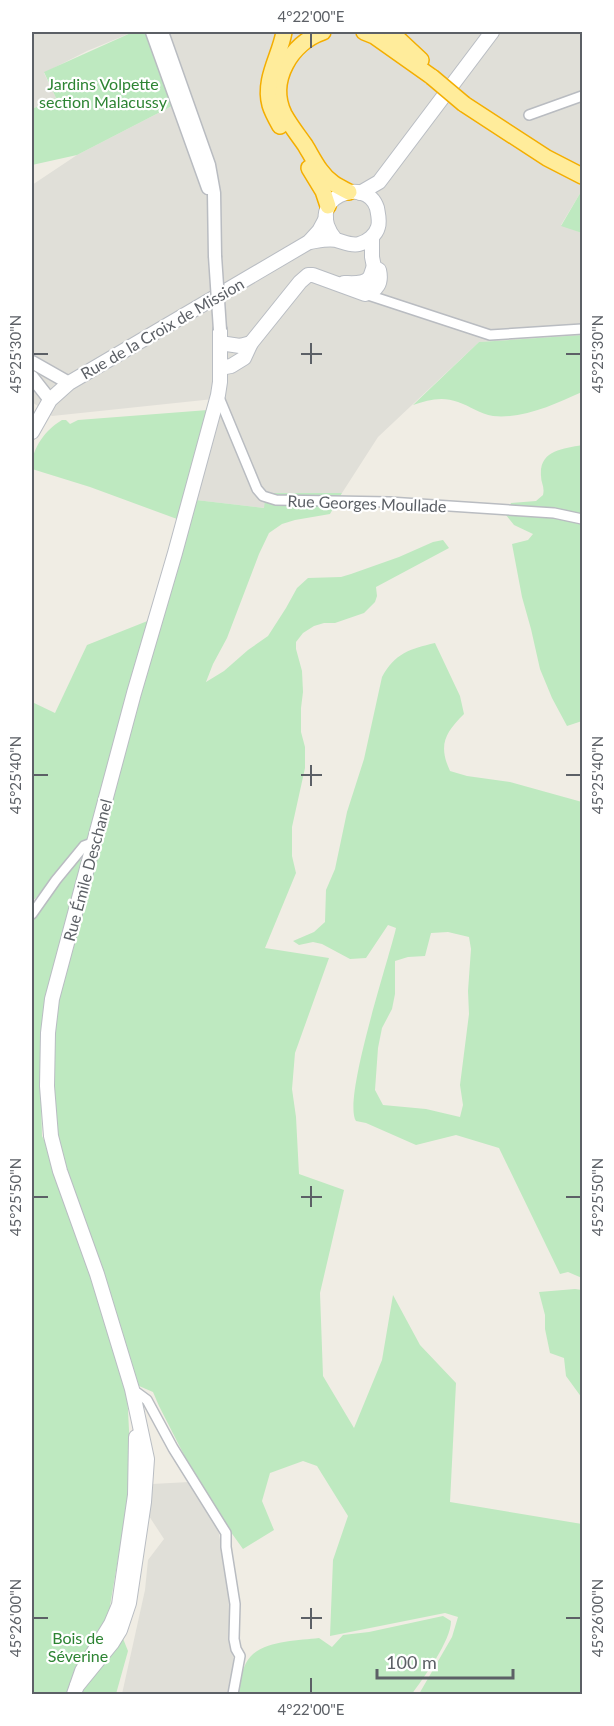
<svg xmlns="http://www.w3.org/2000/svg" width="614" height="1726" font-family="Lato,sans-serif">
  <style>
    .industrial { fill: #e0dfd8 }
    .green { fill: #bee9c0; fill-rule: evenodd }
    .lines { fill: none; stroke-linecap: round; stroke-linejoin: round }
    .minor-casing { stroke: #b9bcc1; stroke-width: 12 }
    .tertiary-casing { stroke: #b9bcc1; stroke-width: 15 }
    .secondary-casing { stroke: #b9bdc3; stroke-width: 16 }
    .trunk-casing { stroke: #f4ae00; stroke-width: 18 }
    .minor { stroke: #fff; stroke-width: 9 }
    .tertiary { stroke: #fff; stroke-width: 12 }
    .secondary { stroke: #fff; stroke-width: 14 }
    .trunk { stroke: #ffec9b; stroke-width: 15 }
    .tertiary-bridge-casing { stroke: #b9bcc1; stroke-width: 15; stroke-linecap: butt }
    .trunk-bridge-casing { stroke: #f4ae00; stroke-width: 18; stroke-linecap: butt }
    .tertiary-bridge { stroke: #fff; stroke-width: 12 }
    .trunk-bridge { stroke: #ffec9b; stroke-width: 15 }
    .ticks { fill: none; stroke: #5c6066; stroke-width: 2 }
    .labels { text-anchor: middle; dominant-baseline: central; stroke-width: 4.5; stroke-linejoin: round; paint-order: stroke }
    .park-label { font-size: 16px; fill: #2d8433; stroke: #fff }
    .street-label { font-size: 16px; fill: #5c6066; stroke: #fff }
    .neatline { fill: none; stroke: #5c6066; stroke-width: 2 }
    .ticks-label { font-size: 15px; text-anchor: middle; fill: #5c6066 }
  </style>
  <rect width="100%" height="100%" fill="#f0ede4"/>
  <g class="industrial">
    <polygon points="32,32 133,32 87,51 44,73 56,98 32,109"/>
    <polygon points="145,32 582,32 582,190 561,225 582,233 582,335 479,342 378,437 342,493 267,493 265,508 196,500 223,398 52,416 32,402 32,185 77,155 172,106"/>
    <polygon points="189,1482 218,1529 228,1583 230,1639 234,1663 228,1694 122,1694 145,1590 148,1560 164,1539 149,1516 152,1484"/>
  </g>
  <g class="green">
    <polygon points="133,32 145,32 172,106 77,155 32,165 32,109 56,98 44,72"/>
    <polygon points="582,190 582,233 561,226"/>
    <path d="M582 335V392C555 404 524 419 493 416 480 414 470 406 458 402 442 396 428 400 413 405L479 342Z"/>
    <path d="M208 410 177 519 90 487 32 469C31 449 45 430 62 420H66L70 424 78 420Z"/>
    <path d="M582 445V721L567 726 552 698 540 669 531 629 522 597 512 544 528 540 533 534 514 525 506 515 511 503 536 501 543 495C545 487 541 483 541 476 539 450 563 449 582 445Z"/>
    <polygon points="266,493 342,493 330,514 295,520 282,524 269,533 259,554 227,638 213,664 206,682 224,671 248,650 268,636 286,608 297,588 308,578 341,577 351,574 399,557 433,542 443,540 449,548 376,587 377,596 375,602 364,613 335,623 324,623 314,626 303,633 296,642 296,649 302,671 303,692 301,708 301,732 305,747 305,768 292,827 292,856 296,873 265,948 329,958 295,1053 292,1089 296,1117 299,1174 344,1190 320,1293 323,1376 354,1428 382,1360 393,1295 420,1345 456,1383 450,1502 582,1524 582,1694 419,1694 452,1637 458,1617 445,1613 330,1636 333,1560 348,1516 317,1466 303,1461 270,1473 262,1501 274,1530 243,1549 205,1496 159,1406 153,1392 139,1386 134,1379 72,1189 57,1135 51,1078 53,1021 159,626 196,500 264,508"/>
    <polygon points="150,620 91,836 32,902 32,702 55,713 87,645"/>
    <path d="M435 643 460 696 464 714C445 733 438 745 450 771L467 776 510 782 582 802V1278L568 1272 560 1274 499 1148 456 1135 416 1145 366 1123 356 1121C342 1100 389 959 396 928L388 925 366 958 350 959 322 944 313 942 299 945 293 941 314 932 325 922 326 890 335 869 347 812 364 759 382 677C395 653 410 649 435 643ZM448 932 469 937 471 949 468 991 469 1014 460 1085 463 1105 460 1117 426 1109 383 1105 375 1090 378 1048 382 1028 392 1009 395 994V961L408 957 425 956 431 933Z"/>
    <polygon points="79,860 83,860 48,993 43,1021 40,1068 42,1136 52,1156 105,1313 127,1392 130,1449 130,1488 110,1606 128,1651 116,1694 32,1694 32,918 49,893"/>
    <polygon points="575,1289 582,1290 582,1398 566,1376 564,1358 550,1353 545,1329 545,1315 539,1292"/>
    <path d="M443 1616 451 1621C451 1641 424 1677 412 1694H237C240 1684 241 1673 246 1663 258 1640 296 1641 319 1638L332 1647 343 1635 369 1632Z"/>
  </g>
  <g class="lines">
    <defs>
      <g id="minor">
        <polyline points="529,115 582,96"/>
        <polyline points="365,294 490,335 582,329"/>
        <polyline points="218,395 257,489 263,496 276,500 389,502 554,513 582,519"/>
        <polyline points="32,914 56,880 84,846 95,842"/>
        <polyline points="132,1389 147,1400 173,1448 226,1533 226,1547 235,1604 234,1639 236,1649 240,1656 233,1694"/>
      </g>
      <g id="tertiary">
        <polyline points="152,32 208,188"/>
        <polyline points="162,32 209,165 214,193 215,256"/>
        <polyline points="32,362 69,383"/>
        <polyline points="32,377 50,400"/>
      </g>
      <g id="secondary">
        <polyline points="360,193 379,182 492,32"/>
        <path d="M309 242C317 241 328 238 336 240 344 242 351 246 359 244 367 242 376 235 378 227 380 221 378 214 377 208 366 174 302 198 335 239"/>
        <path d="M344 283C351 283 365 285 370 277 372 273 372 270 374 267"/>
        <polyline points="220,343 240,346 251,343"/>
        <path d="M220 368 231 366 244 358 251 343 300 282 308 275H313L365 294C377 291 382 283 379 270L374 267 372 257V238"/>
        <polyline points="32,432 50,400 69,383 309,242 319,231 326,218"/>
        <polyline points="77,1686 112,1643 120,1630 129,1603 144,1502 147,1459 132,1389 97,1274 60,1171 51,1136 47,1086 48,1033 52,999 134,693 175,553 218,395 220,382 220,330"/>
        <polyline points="74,1694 82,1671 111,1624 119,1605 135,1495 136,1437"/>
      </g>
      <g id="trunk">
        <path d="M323 32C291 43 268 81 284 114 290 125 298 135 305 145 313 158 320 174 333 183 337 186 343 189 349 192"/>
        <polyline points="364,32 374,36 432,77"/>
        <polyline points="391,32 421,60"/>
        <polyline points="464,104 547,158 582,176"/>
        <path d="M280 126C276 119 272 112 270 105 263 79 280 56 284 32"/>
        <polyline points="309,168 323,191 328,206"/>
      </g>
    </defs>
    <use href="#minor" class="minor-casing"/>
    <use href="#tertiary" class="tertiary-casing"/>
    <use href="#secondary" class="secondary-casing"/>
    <use href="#trunk" class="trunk-casing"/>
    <use href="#minor" class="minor"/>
    <use href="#tertiary" class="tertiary"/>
    <use href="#secondary" class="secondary"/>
    <use href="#trunk" class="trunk"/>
    <defs>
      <polyline id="tertiary-bridge" points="215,256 220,330"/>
      <polyline id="trunk-bridge" points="432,77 464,104"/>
    </defs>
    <use href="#tertiary-bridge" class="tertiary-bridge-casing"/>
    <use href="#trunk-bridge" class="trunk-bridge-casing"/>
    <use href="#tertiary-bridge" class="tertiary-bridge"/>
    <use href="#trunk-bridge" class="trunk-bridge"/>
  </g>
  <path class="ticks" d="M311 33V48M311 343V364M33 354H48M301 354H322M566 354H581M311 765V786M33 775H48M301 775H322M566 775H581M311 1186V1207M33 1197H48M301 1197H322M566 1197H581M311 1608V1629M33 1618H48M301 1618H322M566 1618H581M311 1678V1693"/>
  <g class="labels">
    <g class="park-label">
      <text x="103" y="83">Jardins Volpette<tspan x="103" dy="18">section Malacussy</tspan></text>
      <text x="78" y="1637">Bois de<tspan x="78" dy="18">Séverine</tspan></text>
    </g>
    <g class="street-label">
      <text transform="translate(162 328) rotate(-30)">Rue de la Croix de Mission</text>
      <text transform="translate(367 503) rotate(2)">Rue Georges Moullade</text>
      <text transform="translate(87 870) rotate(-75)">Rue Émile Deschanel</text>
    </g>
  </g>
  <rect width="614" height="1726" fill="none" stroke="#ffffff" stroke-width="66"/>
  <path d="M377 1669v9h136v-9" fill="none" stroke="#5c6066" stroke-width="3"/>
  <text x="386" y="1669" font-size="18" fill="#5c6066" stroke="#ffffff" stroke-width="4.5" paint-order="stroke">100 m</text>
  <rect x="33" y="33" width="548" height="1660" class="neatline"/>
  <g class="ticks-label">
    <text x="311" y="22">4°22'00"E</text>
    <text transform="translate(598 354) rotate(-90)" y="5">45°25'30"N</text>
    <text transform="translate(16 354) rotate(-90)" y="5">45°25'30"N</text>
    <text transform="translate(16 775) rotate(-90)" y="5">45°25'40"N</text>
    <text transform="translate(598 775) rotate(-90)" y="5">45°25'40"N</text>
    <text transform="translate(16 1197) rotate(-90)" y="5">45°25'50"N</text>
    <text transform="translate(598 1197) rotate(-90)" y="5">45°25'50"N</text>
    <text transform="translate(16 1618) rotate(-90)" y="5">45°26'00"N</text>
    <text transform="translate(598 1618) rotate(-90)" y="5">45°26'00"N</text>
    <text x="311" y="1715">4°22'00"E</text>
  </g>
</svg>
